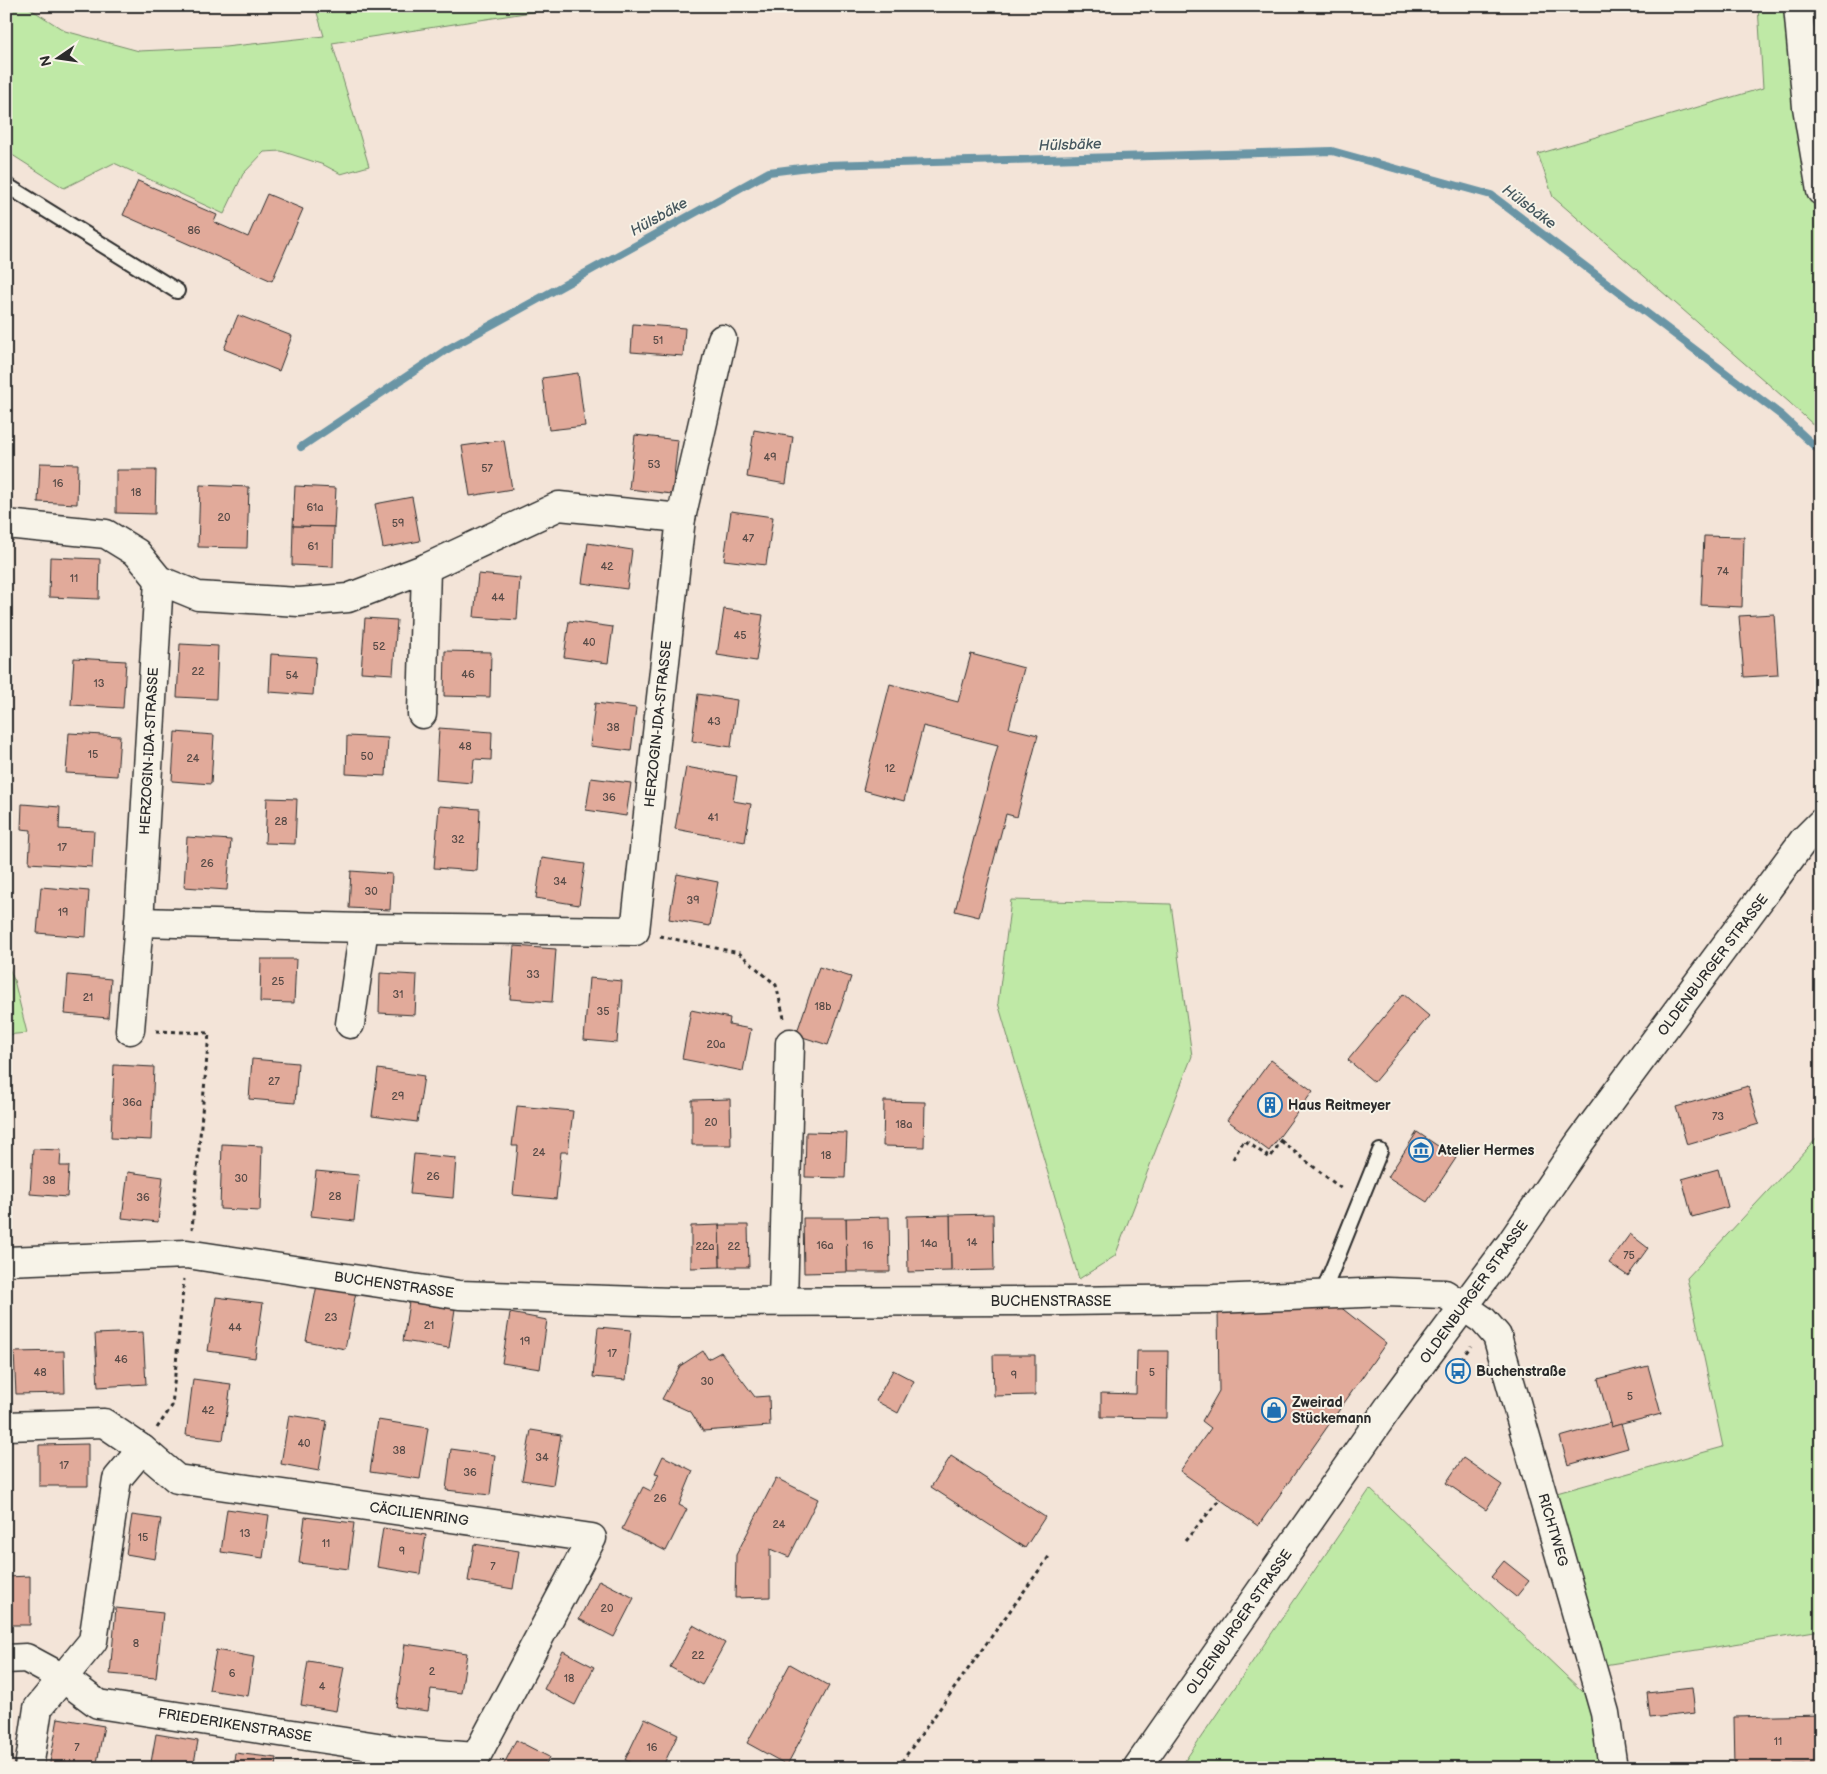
<svg xmlns="http://www.w3.org/2000/svg" width="1827" height="1774" font-family="'Balsamiq Sans',sans-serif">
  <style>
    .green { fill: #bfe9a6; stroke: #758a68 }
    .lines { fill: none; stroke-linecap: round; stroke-linejoin: round }
    .stream { stroke: #6b95a5; stroke-width: 8 }
    .building { fill: #e1aa9a; stroke: #2b2b2b }
    .service-casing { stroke: #2b2b2b; stroke-width: 18 }
    .minor-casing { stroke: #2b2b2b; stroke-width: 31 }
    .tertiary-casing { stroke: #2b2b2b; stroke-width: 31 }
    .path { stroke: #2b2b2b; stroke-width: 3; stroke-dasharray: 4 4; stroke-linecap: butt }
    .service { stroke: #f7f3e8; stroke-width: 14 }
    .minor { stroke: #f7f3e8; stroke-width: 28 }
    .tertiary { stroke: #f7f3e8; stroke-width: 28 }
    .labels { text-anchor: middle; dominant-baseline: central; stroke-width: 4; stroke-linejoin: round; paint-order: stroke }
    .number-label { font-size: 11px; fill: #584b47 }
    .street-label { font-size: 14px; fill: #2b2b2b; stroke: #f7f3e8 }
    .poi-label { font-size: 14px; font-weight: bold; fill: #2b2b2b; stroke: #f7f3e8; text-anchor: start }
    .water-label { font-size: 15px; font-style: italic; fill: #46575e; stroke: #f7f3e8 }
  </style>
  <rect width="100%" height="100%" fill="#f3e4d8"/>
  <filter id="ink" filterUnits="userSpaceOnUse"><feTurbulence type="fractalNoise" baseFrequency=".02" numOctaves="2"/><feDisplacementMap in="SourceGraphic" scale="10" xChannelSelector="R" yChannelSelector="G"/><feConvolveMatrix kernelMatrix="1 2 1 2 8 2 1 2 1" color-interpolation-filters="sRGB"/></filter>
  <g filter="url(#ink)">
    <g class="green">
      <polygon points="6,6 26,6 65,31 139,51 225,47 324,36 315,6 570,6 332,43 369,166 341,174 324,165 281,151 264,152 243,174 224,214 114,163 64,188 6,151"/>
      <polygon points="1758,6 1821,6 1821,432 1789,402 1553,197 1538,154 1763,88"/>
      <polygon points="1011,900 1171,904 1192,1056 1115,1256 1079,1279 998,1003"/>
      <polygon points="6,961 14,980 27,1033 6,1035"/>
      <polygon points="1821,1134 1821,1630 1604,1665 1553,1494 1723,1447 1687,1278"/>
      <polygon points="1370,1489 1605,1713 1613,1768 1180,1768"/>
    </g>
    <g class="lines">
      <polyline class="stream" points="301,447 446,350 769,172 825,165 1332,151 1491,195 1781,415 1821,452"/>
    </g>
    <g class="building">
      <polygon points="138,181 217,215 214,222 248,237 267,194 303,209 272,281 123,215"/>
      <polygon points="238,315 292,336 279,371 224,349"/>
      <polygon points="633,324 685,328 683,356 631,352"/>
      <polygon points="578,373 585,426 549,430 542,378"/>
      <polygon points="754,430 793,437 786,484 747,477"/>
      <polygon points="635,435 678,440 672,494 629,489"/>
      <polygon points="504,440 512,489 470,496 462,446"/>
      <polygon points="40,463 78,464 77,504 38,502"/>
      <polygon points="116,470 156,470 155,514 116,513"/>
      <polygon points="200,485 249,487 247,548 198,547"/>
      <polygon points="295,486 336,488 334,527 293,526"/>
      <polygon points="412,497 420,541 383,548 375,504"/>
      <polygon points="731,511 773,517 766,565 724,560"/>
      <polygon points="293,526 334,527 333,567 292,565"/>
      <polygon points="1704,536 1744,537 1742,607 1701,605"/>
      <polygon points="588,543 632,550 627,589 582,583"/>
      <polygon points="50,557 100,559 99,599 49,597"/>
      <polygon points="478,574 520,578 517,620 474,617"/>
      <polygon points="724,609 763,615 756,661 717,655"/>
      <polygon points="1774,614 1778,675 1744,677 1739,616"/>
      <polygon points="365,618 397,620 393,674 361,672"/>
      <polygon points="569,621 613,627 608,663 564,657"/>
      <polygon points="180,644 218,646 216,699 177,697"/>
      <polygon points="445,651 491,652 490,697 444,696"/>
      <polygon points="271,654 316,657 313,695 269,692"/>
      <polygon points="971,654 1024,668 1009,728 1038,735 1017,817 1006,814 979,917 955,911 998,745 923,726 904,801 863,790 890,684 958,702"/>
      <polygon points="74,658 126,661 123,708 71,705"/>
      <polygon points="698,694 737,700 731,747 692,741"/>
      <polygon points="595,703 636,708 631,751 590,746"/>
      <polygon points="439,728 492,732 491,760 474,759 472,783 436,780"/>
      <polygon points="175,732 214,735 211,784 172,781"/>
      <polygon points="69,733 120,736 117,776 66,773"/>
      <polygon points="347,736 388,738 386,776 346,774"/>
      <polygon points="686,767 737,776 733,801 751,804 745,842 675,829"/>
      <polygon points="591,778 631,783 626,816 586,810"/>
      <polygon points="267,798 297,799 295,844 265,843"/>
      <polygon points="22,804 60,807 59,829 94,831 92,867 29,863 31,830 21,829"/>
      <polygon points="439,806 480,809 477,871 434,868"/>
      <polygon points="187,837 231,840 227,890 184,887"/>
      <polygon points="542,858 585,864 579,905 536,898"/>
      <polygon points="351,871 392,874 390,910 349,908"/>
      <polygon points="677,874 718,882 710,926 669,919"/>
      <polygon points="41,887 89,891 86,937 37,933"/>
      <polygon points="514,946 556,949 552,1002 510,999"/>
      <polygon points="261,959 296,959 294,1003 260,1002"/>
      <polygon points="819,967 851,977 828,1045 796,1035"/>
      <polygon points="380,973 417,975 415,1015 379,1013"/>
      <polygon points="68,975 111,979 108,1018 65,1014"/>
      <polygon points="589,978 622,981 617,1043 584,1040"/>
      <polygon points="1403,994 1429,1016 1374,1082 1348,1060"/>
      <polygon points="691,1010 730,1018 729,1025 751,1029 743,1071 682,1059"/>
      <polygon points="252,1059 298,1063 295,1103 249,1099"/>
      <polygon points="1271,1060 1313,1091 1269,1151 1227,1120"/>
      <polygon points="114,1065 154,1067 151,1140 111,1138"/>
      <polygon points="378,1069 424,1076 417,1122 372,1116"/>
      <polygon points="1748,1086 1759,1124 1687,1145 1676,1107"/>
      <polygon points="730,1099 731,1145 692,1145 692,1100"/>
      <polygon points="884,1101 925,1102 924,1147 883,1146"/>
      <polygon points="517,1106 573,1111 568,1152 561,1152 556,1199 513,1195 518,1146 512,1146"/>
      <polygon points="806,1132 847,1133 845,1178 805,1177"/>
      <polygon points="1417,1132 1456,1158 1427,1202 1388,1177"/>
      <polygon points="222,1144 262,1146 260,1211 220,1209"/>
      <polygon points="33,1149 61,1150 60,1166 69,1166 67,1197 30,1194"/>
      <polygon points="414,1154 456,1158 453,1198 410,1194"/>
      <polygon points="1718,1169 1728,1207 1692,1217 1682,1179"/>
      <polygon points="316,1171 359,1175 354,1221 311,1216"/>
      <polygon points="128,1172 163,1177 158,1222 122,1218"/>
      <polygon points="993,1214 994,1270 951,1271 950,1215"/>
      <polygon points="950,1215 951,1271 908,1272 907,1216"/>
      <polygon points="889,1217 890,1272 847,1272 846,1218"/>
      <polygon points="803,1218 846,1218 847,1272 804,1273"/>
      <polygon points="719,1225 748,1225 749,1267 720,1267"/>
      <polygon points="719,1225 720,1267 691,1268 691,1226"/>
      <polygon points="1630,1234 1648,1248 1628,1276 1609,1263"/>
      <polygon points="317,1285 356,1292 345,1349 306,1341"/>
      <polygon points="216,1297 263,1303 255,1358 208,1351"/>
      <polygon points="409,1302 455,1309 449,1348 403,1341"/>
      <polygon points="1339,1306 1386,1343 1258,1526 1180,1471 1211,1428 1202,1421 1219,1391 1218,1309"/>
      <polygon points="510,1313 547,1320 540,1369 502,1363"/>
      <polygon points="598,1327 631,1330 626,1380 593,1377"/>
      <polygon points="143,1332 146,1384 98,1387 95,1334"/>
      <polygon points="64,1351 65,1393 16,1394 14,1352"/>
      <polygon points="703,1351 708,1359 721,1352 755,1397 769,1396 770,1426 703,1431 691,1412 662,1399 680,1366"/>
      <polygon points="1137,1351 1168,1351 1167,1418 1101,1417 1101,1393 1136,1394"/>
      <polygon points="993,1355 1035,1355 1035,1395 994,1396"/>
      <polygon points="1648,1366 1661,1414 1611,1427 1598,1379"/>
      <polygon points="893,1370 914,1381 898,1413 876,1401"/>
      <polygon points="193,1379 231,1384 223,1440 186,1435"/>
      <polygon points="289,1415 327,1421 319,1471 281,1464"/>
      <polygon points="378,1420 428,1428 420,1479 370,1472"/>
      <polygon points="1610,1423 1611,1427 1621,1424 1628,1448 1568,1465 1560,1437"/>
      <polygon points="531,1430 561,1435 553,1485 522,1480"/>
      <polygon points="88,1444 88,1486 39,1486 39,1445"/>
      <polygon points="451,1449 495,1455 490,1495 446,1490"/>
      <polygon points="663,1456 693,1471 679,1505 687,1509 666,1551 622,1529 643,1487 651,1491 659,1474 655,1473"/>
      <polygon points="951,1456 1045,1517 1025,1548 931,1487"/>
      <polygon points="1463,1458 1502,1485 1486,1510 1446,1483"/>
      <polygon points="776,1478 818,1499 789,1557 770,1549 770,1597 735,1598 736,1555"/>
      <polygon points="227,1509 269,1515 263,1558 221,1552"/>
      <polygon points="132,1515 161,1519 155,1559 126,1554"/>
      <polygon points="305,1517 354,1523 348,1569 299,1563"/>
      <polygon points="383,1528 426,1535 420,1574 377,1567"/>
      <polygon points="474,1544 519,1551 513,1589 468,1581"/>
      <polygon points="1504,1561 1529,1581 1516,1597 1491,1577"/>
      <polygon points="30,1576 30,1625 6,1625 6,1577"/>
      <polygon points="599,1580 634,1598 614,1637 579,1619"/>
      <polygon points="116,1608 163,1613 156,1678 110,1674"/>
      <polygon points="693,1625 725,1643 702,1685 670,1667"/>
      <polygon points="405,1644 467,1653 461,1693 431,1689 428,1711 396,1707"/>
      <polygon points="216,1650 254,1657 248,1696 209,1690"/>
      <polygon points="563,1651 594,1667 575,1705 544,1689"/>
      <polygon points="308,1661 344,1667 336,1711 301,1705"/>
      <polygon points="790,1664 829,1686 787,1765 747,1743"/>
      <polygon points="1692,1688 1695,1713 1650,1718 1647,1693"/>
      <polygon points="1821,1715 1821,1765 1735,1767 1734,1717"/>
      <polygon points="58,1718 104,1726 96,1768 49,1768"/>
      <polygon points="645,1718 678,1734 662,1768 642,1768 625,1760"/>
      <polygon points="156,1734 198,1741 193,1768 150,1768"/>
      <polygon points="516,1740 549,1757 544,1768 502,1768"/>
      <polygon points="235,1753 277,1758 276,1768 233,1768"/>
    </g>
    <g class="lines">
      <defs>
        <g id="service">
          <polyline points="6,185 177,291"/>
          <polyline points="1322,1295 1380,1151"/>
        </g>
        <g id="minor">
          <polyline points="1798,6 1807,107 1821,191"/>
          <polyline points="681,518 722,339"/>
          <polyline points="6,524 106,534 137,553 159,580 198,596 299,602 348,598 426,568 559,506 681,518 635,931 364,928 139,922"/>
          <polyline points="422,714 426,568"/>
          <polyline points="350,1024 364,928"/>
          <polyline points="130,1030 139,922 159,580"/>
          <polyline points="6,1261 187,1254 459,1295 671,1302 1063,1301 1214,1299 1386,1292 1445,1294 1483,1320 1497,1336 1605,1713 1613,1768"/>
          <polyline points="783,1301 790,1043"/>
          <polyline points="6,1426 104,1423 142,1449 177,1479 592,1538 470,1768"/>
          <polyline points="6,1659 26,1658 63,1678 98,1704 410,1752 476,1757"/>
          <polyline points="29,1768 38,1708 93,1641 117,1479 142,1449"/>
        </g>
        <polyline id="tertiary" points="1137,1768 1389,1407 1511,1243 1580,1142 1803,841 1821,823"/>
      </defs>
      <use href="#service" class="service-casing"/>
      <use href="#minor" class="minor-casing"/>
      <use href="#tertiary" class="tertiary-casing"/>
      <g class="path">
        <polyline points="660,936 739,953 776,985 784,1018"/>
        <polyline points="156,1031 209,1033 192,1229"/>
        <polyline points="1281,1141 1343,1190"/>
        <polyline points="1233,1159 1244,1140 1270,1158 1281,1141 1278,1138"/>
        <polyline points="1461,1359 1471,1346"/>
        <polyline points="157,1428 172,1406 184,1279"/>
        <polyline points="1185,1541 1220,1499"/>
        <polyline points="897,1768 1050,1555"/>
      </g>
      <use href="#service" class="service"/>
      <use href="#minor" class="minor"/>
      <use href="#tertiary" class="tertiary"/>
    </g>
  </g>
  <defs>
    <symbol id="building-ring" viewBox="-11 -11 22 22"><circle r="9.5" fill="#f7f3e8" stroke="#1f6fb2" stroke-width="1.5"/><path d="M-4-6H4V6H1V3H-1V6H-4ZM-2.5-4.3h1.7v1.8h-1.7ZM.8-4.3h1.7v1.8H.8ZM-2.5-1h1.7V.8h-1.7ZM.8-1h1.7V.8H.8Z" fill="#1f6fb2"/></symbol>
    <symbol id="museum-ring" viewBox="-11 -11 22 22"><circle r="9.5" fill="#f7f3e8" stroke="#1f6fb2" stroke-width="1.5"/><path d="M0-6L6-3V-2H-6V-3ZM-5-1h2V3h-2ZM-1-1h2V3h-2ZM3-1h2V3H3ZM-6 4H6V6H-6Z" fill="#1f6fb2"/></symbol>
    <symbol id="bus-ring" viewBox="-11 -11 22 22"><circle r="9.5" fill="#f7f3e8" stroke="#1f6fb2" stroke-width="1.5"/><path d="M-5-6H5V4H4V6H2V4H-2V6H-4V4H-5ZM-3.5-4V0h7V-4ZM-3.5 1.2v1.5H-2V1.2ZM2 1.2v1.5H3.5V1.2Z" fill="#1f6fb2"/></symbol>
    <symbol id="shop-ring" viewBox="-11 -11 22 22"><circle r="9.5" fill="#f7f3e8" stroke="#1f6fb2" stroke-width="1.5"/><path d="M-5-2.5h2.3a2.7 3.5 0 0 1 5.4 0H5L5.5 6h-11ZM-1.5-2.5h3a1.5 2.3 0 0 0-3 0Z" fill="#1f6fb2"/></symbol>
  </defs>
  <g fill-rule="evenodd">
    <use href="#building-ring" x="1256" y="1091" width="28" height="28"/>
    <use href="#museum-ring" x="1407" y="1136" width="28" height="28"/>
    <use href="#bus-ring" x="1444" y="1357" width="28" height="28"/>
    <use href="#shop-ring" x="1260" y="1396" width="28" height="28"/>
  </g>
  <g class="labels">
    <g class="number-label">
      <text x="194" y="230">86</text>
      <text x="658" y="340">51</text>
      <text x="770" y="457">49</text>
      <text x="654" y="464">53</text>
      <text x="487" y="468">57</text>
      <text x="58" y="483">16</text>
      <text x="136" y="492">18</text>
      <text x="315" y="507">61a</text>
      <text x="224" y="517">20</text>
      <text x="398" y="523">59</text>
      <text x="748" y="538">47</text>
      <text x="313" y="546">61</text>
      <text x="607" y="566">42</text>
      <text x="1723" y="571">74</text>
      <text x="74" y="578">11</text>
      <text x="498" y="597">44</text>
      <text x="740" y="635">45</text>
      <text x="589" y="642">40</text>
      <text x="379" y="646">52</text>
      <text x="198" y="671">22</text>
      <text x="468" y="674">46</text>
      <text x="292" y="675">54</text>
      <text x="99" y="683">13</text>
      <text x="714" y="721">43</text>
      <text x="613" y="727">38</text>
      <text x="465" y="746">48</text>
      <text x="93" y="754">15</text>
      <text x="367" y="756">50</text>
      <text x="193" y="758">24</text>
      <text x="890" y="768">12</text>
      <text x="609" y="797">36</text>
      <text x="713" y="817">41</text>
      <text x="281" y="821">28</text>
      <text x="458" y="839">32</text>
      <text x="62" y="847">17</text>
      <text x="207" y="863">26</text>
      <text x="560" y="881">34</text>
      <text x="371" y="891">30</text>
      <text x="693" y="900">39</text>
      <text x="63" y="912">19</text>
      <text x="533" y="974">33</text>
      <text x="278" y="981">25</text>
      <text x="398" y="994">31</text>
      <text x="88" y="997">21</text>
      <text x="823" y="1006">18b</text>
      <text x="603" y="1011">35</text>
      <text x="716" y="1044">20a</text>
      <text x="274" y="1081">27</text>
      <text x="398" y="1096">29</text>
      <text x="132" y="1102">36a</text>
      <text x="1718" y="1116">73</text>
      <text x="711" y="1122">20</text>
      <text x="904" y="1124">18a</text>
      <text x="539" y="1152">24</text>
      <text x="826" y="1155">18</text>
      <text x="433" y="1176">26</text>
      <text x="241" y="1178">30</text>
      <text x="49" y="1180">38</text>
      <text x="335" y="1196">28</text>
      <text x="143" y="1197">36</text>
      <text x="972" y="1242">14</text>
      <text x="929" y="1243">14a</text>
      <text x="825" y="1245">16a</text>
      <text x="868" y="1245">16</text>
      <text x="705" y="1246">22a</text>
      <text x="734" y="1246">22</text>
      <text x="1629" y="1255">75</text>
      <text x="331" y="1317">23</text>
      <text x="429" y="1325">21</text>
      <text x="235" y="1327">44</text>
      <text x="525" y="1341">19</text>
      <text x="612" y="1353">17</text>
      <text x="121" y="1359">46</text>
      <text x="40" y="1372">48</text>
      <text x="1152" y="1372">5</text>
      <text x="1014" y="1375">9</text>
      <text x="707" y="1381">30</text>
      <text x="1630" y="1396">5</text>
      <text x="208" y="1410">42</text>
      <text x="304" y="1443">40</text>
      <text x="399" y="1450">38</text>
      <text x="542" y="1457">34</text>
      <text x="64" y="1465">17</text>
      <text x="470" y="1472">36</text>
      <text x="660" y="1498">26</text>
      <text x="779" y="1524">24</text>
      <text x="245" y="1533">13</text>
      <text x="143" y="1537">15</text>
      <text x="326" y="1543">11</text>
      <text x="402" y="1551">9</text>
      <text x="493" y="1566">7</text>
      <text x="607" y="1608">20</text>
      <text x="136" y="1643">8</text>
      <text x="698" y="1655">22</text>
      <text x="432" y="1671">2</text>
      <text x="232" y="1673">6</text>
      <text x="569" y="1678">18</text>
      <text x="322" y="1686">4</text>
      <text x="1778" y="1741">11</text>
      <text x="77" y="1747">7</text>
      <text x="652" y="1747">16</text>
    </g>
    <g class="street-label">
      <text transform="translate(658 724) rotate(-84)">HERZOGIN-IDA-STRASSE</text>
      <text transform="translate(149 751) rotate(-87)">HERZOGIN-IDA-STRASSE</text>
      <text transform="translate(1713 965) rotate(-53)">OLDENBURGER STRASSE</text>
      <text transform="translate(394 1285) rotate(8)">BUCHENSTRASSE</text>
      <text transform="translate(1474 1292) rotate(-54)">OLDENBURGER STRASSE</text>
      <text x="1051" y="1301">BUCHENSTRASSE</text>
      <text transform="translate(419 1514) rotate(8)">CÄCILIENRING</text>
      <text transform="translate(1553 1530) rotate(74)">RICHTWEG</text>
      <text transform="translate(1239 1622) rotate(-55)">OLDENBURGER STRASSE</text>
      <text transform="translate(235 1725) rotate(9)">FRIEDERIKENSTRASSE</text>
    </g>
    <g class="poi-label">
      <text x="1288" y="1105">Haus Reitmeyer</text>
      <text x="1438" y="1150">Atelier Hermes</text>
      <text x="1476" y="1371">Buchenstraße</text>
      <text x="1292" y="1402">Zweirad<tspan x="1292" dy="16">Stückemann</tspan></text>
    </g>
    <g class="water-label">
      <text transform="translate(1070 145) rotate(-2)">Hülsbäke</text>
      <text transform="translate(1529 207) rotate(37)">Hülsbäke</text>
      <text transform="translate(659 217) rotate(-29)">Hülsbäke</text>
    </g>
  </g>
  <rect width="1827" height="1774" fill="none" stroke="#f7f3e8" stroke-width="25"/>
  <rect x="12" y="12" width="1802" height="1749" fill="none" stroke="#2b2b2b" stroke-width="2" filter="url(#ink)"/>
  <g transform="translate(58 58) rotate(257)" stroke="#f7f3e8" stroke-width="4" paint-order="stroke">
  <path d="M0-4L9 19L0 12L-9 19Z" fill="#2b2b2b"/>
  <text y="-8" font-size="14" font-weight="bold" text-anchor="middle" fill="#2b2b2b">N</text>
  </g>
</svg>
